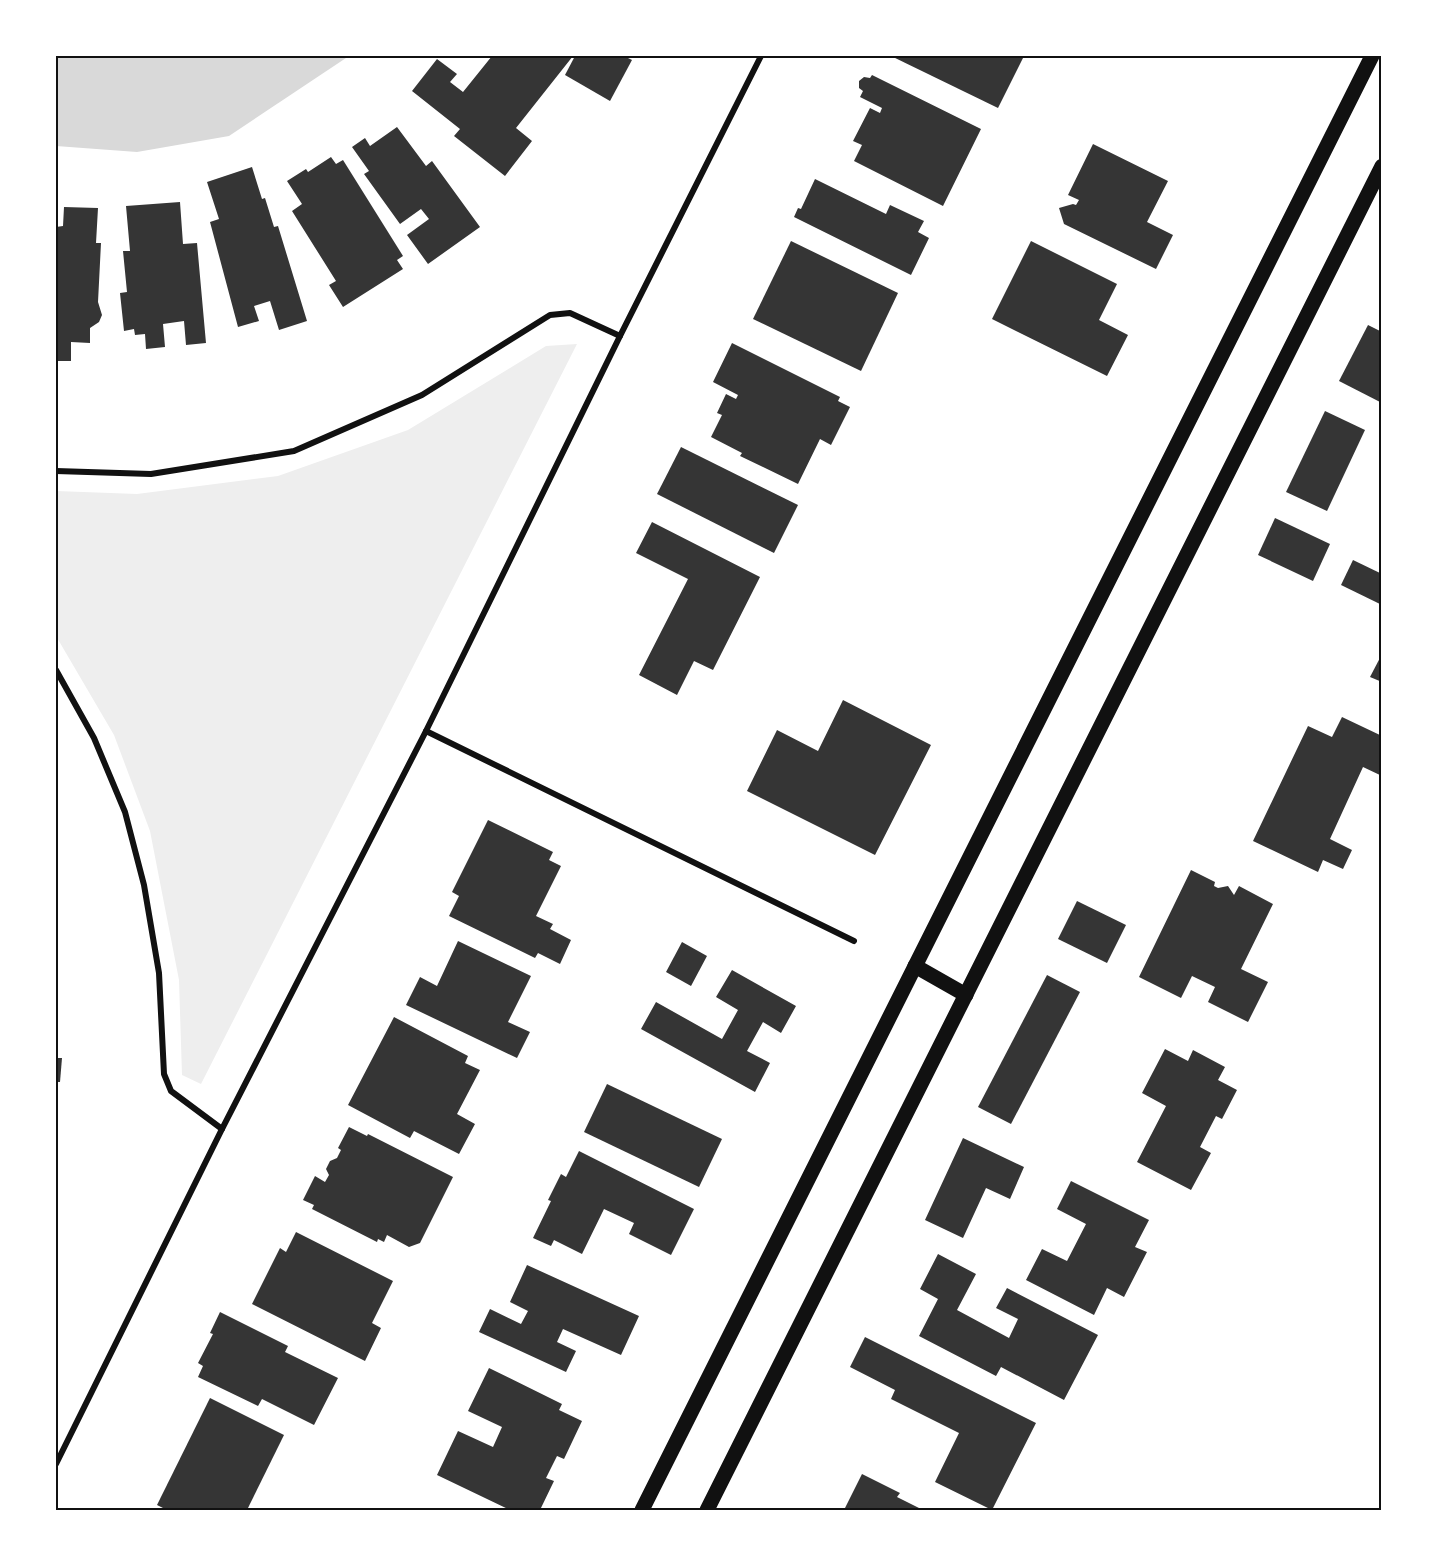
<svg xmlns="http://www.w3.org/2000/svg" width="1437" height="1566" font-family="Figtree,sans-serif">
  <style>
    .green { fill: #eee }
    .water { fill: #d9d9d9 }
    .building { fill: #353535 }
    .lines { fill: none; stroke-linecap: round; stroke-linejoin: round }
    .minor { stroke: #111; stroke-width: 6 }
    .primary { stroke: #111; stroke-width: 15 }
    .neatline { fill: none; stroke: #111; stroke-width: 2 }
  </style>
  <rect width="100%" height="100%" fill="#fff"/>
  <polygon class="green" points="577,344 201,1084 182,1075 179,980 150,831 114,735 56,636 56,491 137,494 278,476 408,430 546,346"/>
  <polygon class="water" points="56,56 349,56 229,136 137,152 56,146"/>
  <g class="building">
    <polygon points="492,56 573,56 516,128 532,141 505,176 454,136 460,129 412,91 437,59 457,74 450,82 463,92"/>
    <polygon points="575,56 624,56 632,60 610,101 565,75"/>
    <polygon points="891,56 1024,56 998,108"/>
    <polygon points="872,75 981,129 943,206 854,161 862,145 853,141 870,108 880,113 882,108 860,97 863,91 859,88 859,81 864,77 870,78"/>
    <polygon points="397,127 426,166 432,161 480,227 428,264 407,235 429,219 421,209 400,224 364,174 369,171 352,147 365,138 370,146"/>
    <polygon points="1093,144 1168,181 1147,222 1173,235 1156,269 1064,224 1059,208 1073,204 1076,205 1079,200 1068,195"/>
    <polygon points="331,157 336,164 343,160 403,256 397,260 403,269 343,307 329,285 336,281 292,211 302,204 287,181 306,169 308,172"/>
    <polygon points="252,167 262,199 265,198 274,227 278,226 307,321 279,330 270,301 254,306 259,321 238,327 210,222 219,219 207,182"/>
    <polygon points="815,179 886,214 890,205 924,221 918,232 929,238 911,275 794,217 798,208 801,209"/>
    <polygon points="180,202 183,244 197,243 206,343 186,345 184,321 163,324 165,347 146,349 145,334 135,335 134,329 124,331 120,293 127,292 123,251 130,251 126,206"/>
    <polygon points="64,207 98,208 96,243 101,243 98,302 102,315 99,322 90,328 90,343 71,342 71,361 56,361 56,227 63,226"/>
    <polygon points="791,241 898,293 861,371 753,319"/>
    <polygon points="1031,241 1117,284 1099,320 1128,335 1107,376 992,319"/>
    <polygon points="1368,325 1382,332 1382,403 1339,381"/>
    <polygon points="732,343 840,397 838,401 850,407 831,445 820,439 798,484 740,456 742,453 711,437 722,415 717,413 726,394 736,399 738,395 713,382"/>
    <polygon points="1325,411 1365,430 1327,511 1286,492"/>
    <polygon points="681,447 798,505 774,553 657,494"/>
    <polygon points="1275,518 1330,544 1313,581 1258,555"/>
    <polygon points="652,522 760,577 713,670 694,661 677,695 639,675 688,579 636,553"/>
    <polygon points="1353,560 1382,574 1382,605 1341,585"/>
    <polygon points="1382,654 1382,682 1370,677"/>
    <polygon points="843,700 931,745 875,855 747,791 777,730 818,751"/>
    <polygon points="1342,717 1382,736 1382,776 1363,767 1330,839 1352,850 1343,869 1323,860 1318,872 1253,841 1308,726 1332,737"/>
    <polygon points="488,820 553,852 549,860 561,866 536,916 553,924 550,929 571,940 560,964 538,953 535,958 449,916 459,896 452,892"/>
    <polygon points="1191,870 1215,882 1214,886 1218,888 1228,886 1234,895 1239,886 1273,904 1241,969 1268,982 1248,1022 1208,1002 1215,987 1192,976 1181,998 1139,977"/>
    <polygon points="1077,901 1126,925 1107,963 1058,939"/>
    <polygon points="458,941 531,976 508,1022 530,1032 517,1058 406,1005 420,977 437,986"/>
    <polygon points="682,942 707,956 691,986 666,972"/>
    <polygon points="732,970 796,1006 781,1033 763,1022 747,1051 770,1063 755,1092 641,1029 656,1002 722,1039 738,1010 716,997"/>
    <polygon points="1047,975 1080,992 1011,1124 978,1107"/>
    <polygon points="394,1017 468,1056 465,1063 480,1070 457,1114 475,1124 459,1154 414,1131 410,1138 348,1105"/>
    <polygon points="1165,1049 1188,1061 1193,1050 1225,1067 1218,1080 1237,1090 1222,1119 1216,1116 1200,1147 1211,1153 1191,1190 1137,1162 1166,1106 1142,1093"/>
    <polygon points="56,1058 62,1058 60,1082 56,1082"/>
    <polygon points="607,1084 722,1139 699,1187 584,1132"/>
    <polygon points="349,1127 367,1136 368,1134 453,1177 420,1243 409,1247 387,1235 384,1242 378,1239 377,1242 312,1209 314,1205 303,1200 315,1176 325,1182 329,1175 326,1169 330,1161 337,1158 341,1150 338,1148"/>
    <polygon points="963,1138 1024,1167 1010,1199 986,1188 963,1238 925,1220"/>
    <polygon points="579,1151 694,1209 671,1255 629,1234 634,1223 604,1209 582,1254 554,1240 551,1246 533,1238 551,1201 548,1200 561,1174 566,1177"/>
    <polygon points="1071,1181 1149,1220 1135,1247 1147,1252 1124,1297 1107,1288 1094,1315 1026,1280 1042,1249 1067,1261 1086,1224 1057,1209"/>
    <polygon points="296,1232 393,1281 372,1323 381,1328 365,1361 252,1304 280,1248 286,1252"/>
    <polygon points="938,1254 976,1274 957,1310 1009,1338 1018,1319 996,1308 1007,1288 1098,1335 1064,1400 1001,1367 996,1376 919,1336 938,1299 920,1289"/>
    <polygon points="527,1265 639,1316 621,1355 563,1329 557,1342 576,1351 566,1372 479,1332 490,1309 521,1324 528,1311 510,1302"/>
    <polygon points="220,1312 288,1346 285,1352 338,1378 314,1425 262,1399 258,1406 198,1377 203,1366 198,1363 213,1334 210,1333"/>
    <polygon points="865,1337 1036,1423 992,1510 935,1482 959,1433 891,1399 895,1390 850,1367"/>
    <polygon points="489,1368 562,1404 559,1410 582,1421 564,1459 557,1456 546,1478 554,1481 540,1510 510,1510 437,1475 458,1431 493,1447 502,1427 468,1411"/>
    <polygon points="210,1398 284,1435 247,1510 167,1510 157,1505"/>
    <polygon points="862,1474 900,1493 897,1497 923,1510 844,1510"/>
  </g>
  <g class="lines">
    <g class="minor">
      <polyline points="56,471 151,474 294,451 422,395 550,315 570,313 620,336"/>
      <polyline points="56,670 94,738 125,812 144,885 159,973 164,1074 171,1091 222,1129"/>
      <polyline points="426,731 854,941"/>
      <polyline points="56,1464 222,1129 426,731 620,336 761,56"/>
    </g>
    <g class="primary">
      <polyline points="915,966 966,995"/>
      <polyline points="642,1510 1372,56"/>
      <polyline points="707,1510 1382,166"/>
    </g>
  </g>
  <rect width="1437" height="1566" fill="none" stroke="#ffffff" stroke-width="114"/>
  <rect x="57" y="57" width="1323" height="1452" class="neatline"/>
</svg>
